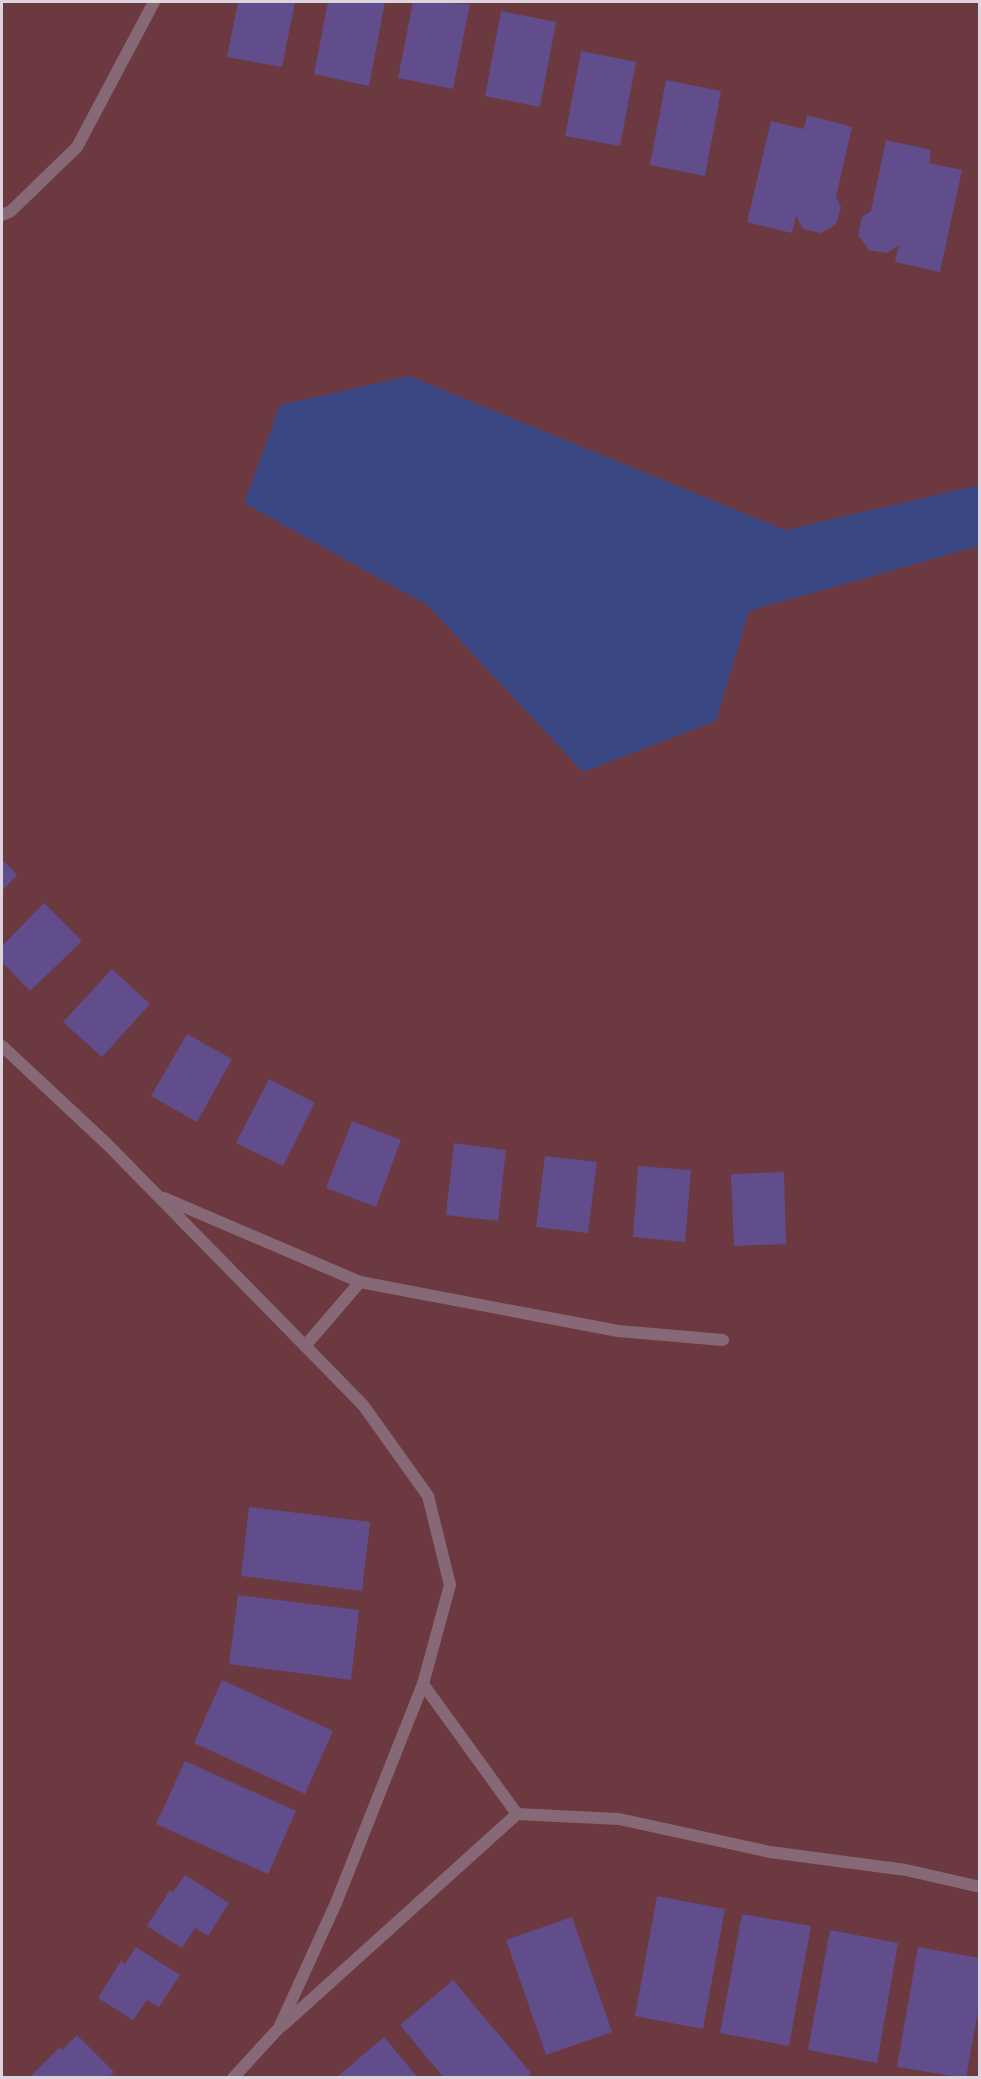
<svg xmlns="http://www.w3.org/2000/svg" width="981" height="2079" font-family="'Work Sans',sans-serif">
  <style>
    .green { fill: #6b393f }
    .water { fill: #3a4782 }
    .building { fill: #624d8c }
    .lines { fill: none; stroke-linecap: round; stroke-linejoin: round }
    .minor { stroke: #876877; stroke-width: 12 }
  </style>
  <rect width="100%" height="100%" fill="#312832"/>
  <polygon class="green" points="2,2 979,2 979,2077 2,2078"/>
  <polygon class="water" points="409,376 785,530 979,485 979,546 749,611 716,721 583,772 427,605 244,503 280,405"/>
  <g class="building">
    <polygon points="238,2 295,2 282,67 227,57"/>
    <polygon points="328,2 385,2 369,86 314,74"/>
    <polygon points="413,2 470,4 453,89 398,78"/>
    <polygon points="501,11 556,22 540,107 485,96"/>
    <polygon points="581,51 636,62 620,146 565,136"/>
    <polygon points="666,80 721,91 705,176 650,165"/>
    <polygon points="807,115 852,127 836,197 841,207 836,224 821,233 803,229 796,216 792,233 747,222 771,121 804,129"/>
    <polygon points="886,140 931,150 929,163 962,170 940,272 895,262 899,245 887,253 869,250 858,235 862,217 871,211"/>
    <polygon points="2,859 17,875 2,891"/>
    <polygon points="44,903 82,941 30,991 2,962 2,946"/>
    <polygon points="112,969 150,1004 102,1057 63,1022"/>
    <polygon points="187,1034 232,1059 197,1122 151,1096"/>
    <polygon points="269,1079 315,1103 283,1166 236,1143"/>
    <polygon points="352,1121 401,1140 376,1207 326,1188"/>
    <polygon points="454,1143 506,1150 498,1221 446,1215"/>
    <polygon points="545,1156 597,1162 588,1233 536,1227"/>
    <polygon points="638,1166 691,1170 685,1242 633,1237"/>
    <polygon points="784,1172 786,1244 734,1246 731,1174"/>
    <polygon points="249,1507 370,1522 362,1591 241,1576"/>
    <polygon points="238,1595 359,1610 351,1680 229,1664"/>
    <polygon points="222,1680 333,1731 305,1794 194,1743"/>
    <polygon points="185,1761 296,1811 268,1874 156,1824"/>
    <polygon points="185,1875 229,1903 208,1936 195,1928 182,1948 147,1926 170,1890 173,1892"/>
    <polygon points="657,1896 725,1909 703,2029 635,2016"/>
    <polygon points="742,1914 811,1926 789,2046 720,2033"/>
    <polygon points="572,1917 612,2032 546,2055 506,1940"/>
    <polygon points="830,1930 898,1943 877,2063 808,2050"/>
    <polygon points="136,1947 180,1975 159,2007 147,2000 133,2020 98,1998 121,1961 125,1964"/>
    <polygon points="918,1947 980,1958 980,2000 966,2078 897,2067"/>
    <polygon points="453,1980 531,2073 527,2078 444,2078 400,2025"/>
    <polygon points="77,2035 114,2072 108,2078 29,2078 60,2047 62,2050"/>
    <polygon points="384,2037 418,2078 336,2078"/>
  </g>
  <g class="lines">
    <g class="minor">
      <polyline points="2,215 11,211 77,147 154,2"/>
      <polyline points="2,1046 107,1144 363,1405 428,1496 450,1585 423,1684 336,1903 279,2028 233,2078"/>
      <polyline points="164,1198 360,1282 618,1331 723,1340"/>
      <polyline points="305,1346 360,1282"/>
      <polyline points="423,1684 517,1814"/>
      <polyline points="282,2026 517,1814 619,1819 770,1852 906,1870 980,1887"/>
    </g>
  </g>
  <rect width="981" height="2079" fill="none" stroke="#dcd5dd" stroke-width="6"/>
</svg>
